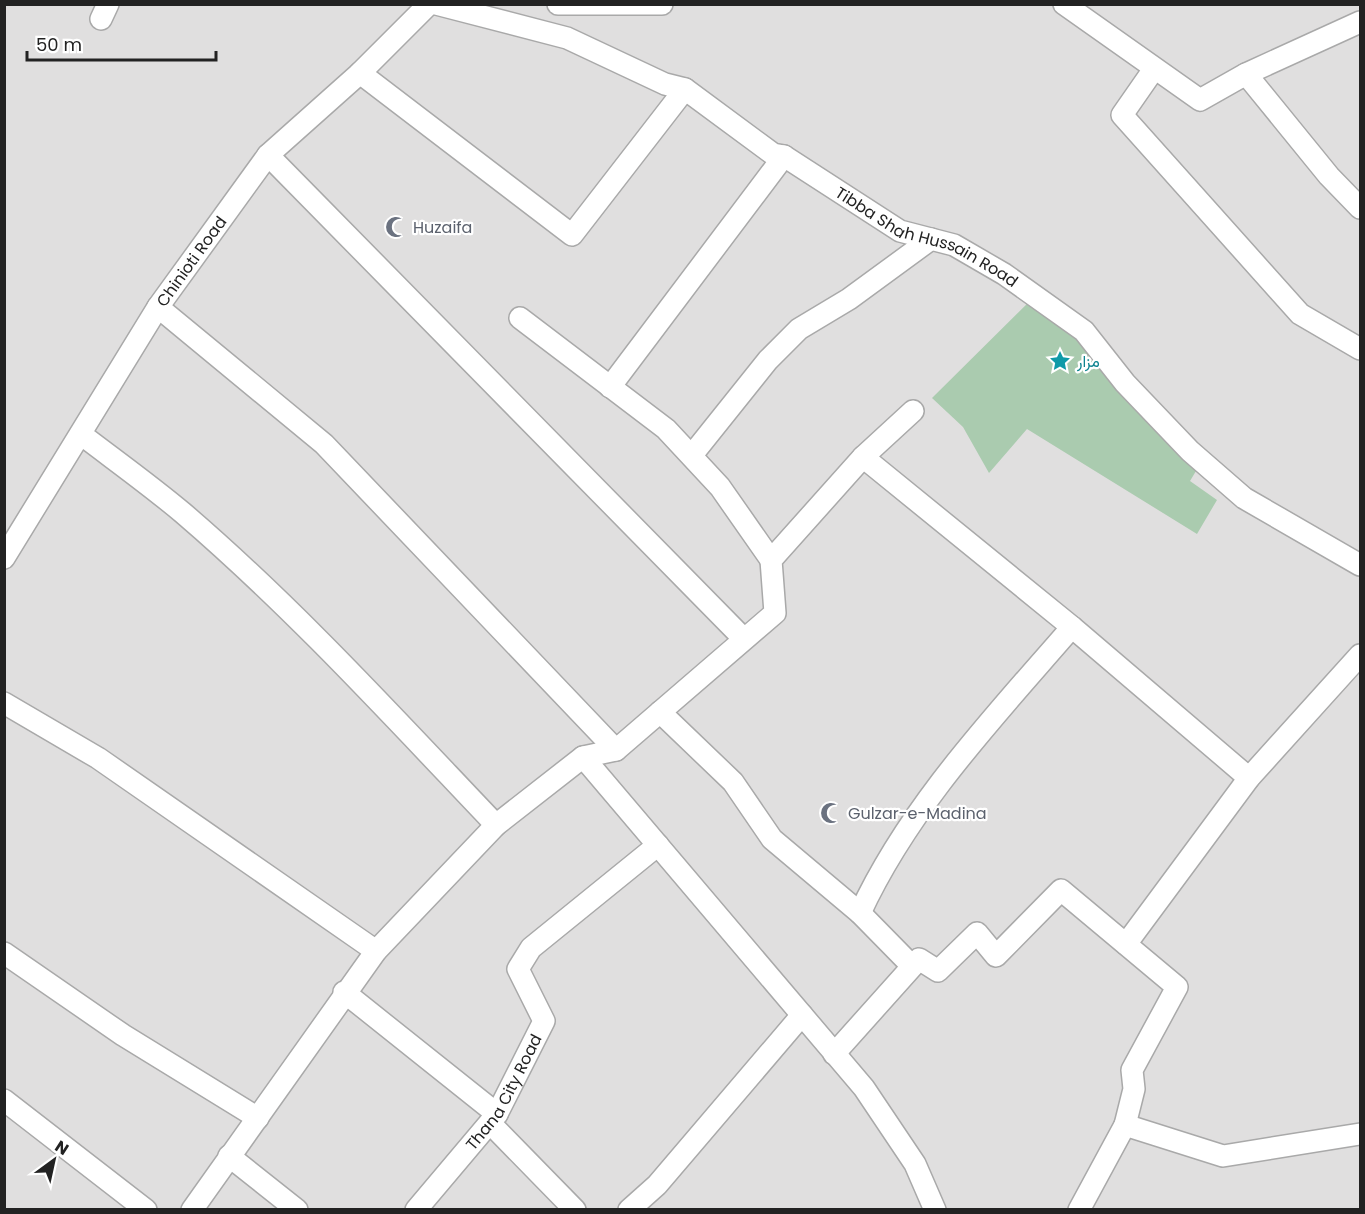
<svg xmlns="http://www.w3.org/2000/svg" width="1365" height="1214" font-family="Poppins,Vazirmatn,sans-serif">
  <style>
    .residential { fill: #e0dfdf }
    .cemetery { fill: #aacbaf }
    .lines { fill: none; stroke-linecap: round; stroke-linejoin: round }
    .street-casing { stroke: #a9a9a9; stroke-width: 24 }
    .street { stroke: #fff; stroke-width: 21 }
    .labels { text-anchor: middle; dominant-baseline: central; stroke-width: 4.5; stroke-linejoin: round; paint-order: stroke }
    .worship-label { font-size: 16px; fill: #5b616d; stroke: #fff; text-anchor: start }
    .street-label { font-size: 16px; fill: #222; stroke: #fff }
    .culture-label { font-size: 16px; fill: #0d838f; stroke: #fff; text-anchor: start }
  </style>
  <rect width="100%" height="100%" fill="#f2efe9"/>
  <rect class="residential" x="5" y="5" width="1355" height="1204"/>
  <polygon class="cemetery" points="1035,296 1202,461 1190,481 1217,500 1197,534 1027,429 989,473 963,427 932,398"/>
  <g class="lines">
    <defs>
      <g id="street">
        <path id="s1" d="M436 4 567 38 665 84 685 89 773 154 784 156 900 231 954 245 1004 274 1084 331 1125 383 1190 451 1244 498 1360 565"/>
        <polyline points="558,4 662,4"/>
        <polyline points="1064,4 1200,100 1246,74 1360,22"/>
        <polyline points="101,19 108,4"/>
        <polyline points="1154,69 1122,115 1300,314 1360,349"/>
        <polyline points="360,73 572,235 685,89"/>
        <polyline points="1246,74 1329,176 1360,208"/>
        <polyline points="268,155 743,638"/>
        <polyline points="158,307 324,444 616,750"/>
        <polyline points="520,318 666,429 720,487 771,560"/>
        <polyline points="610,387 784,156"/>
        <path d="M82 435C116 461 151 486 183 513 295 609 395 719 496 825"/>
        <polyline points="692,455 768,360 799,329 849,299 931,239"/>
        <polyline points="863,457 1072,627 1249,778"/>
        <path id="s2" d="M4 558 158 307 268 155 360 73 429 4"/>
        <polyline points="4,703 98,758 376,951"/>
        <polyline points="660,712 733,782 772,839 860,913 912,966"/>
        <polyline points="583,757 864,1088 915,1164 935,1210"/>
        <path d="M860 913C910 805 995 716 1072 627"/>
        <polyline points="1126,944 1249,778 1360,655"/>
        <polyline points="4,953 123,1035 258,1118"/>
        <polyline points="344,992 497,1114"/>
        <polyline points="834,1054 919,959 938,971 977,933 996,956 1061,890 1177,987 1132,1070 1134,1089 1125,1125"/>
        <polyline points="4,1100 146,1210"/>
        <polyline points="490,1123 575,1210"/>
        <polyline points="229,1156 297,1210"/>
        <polyline points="192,1210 376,951 496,825 583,757 616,750 775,613 771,560 863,457 913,411"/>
        <path id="s3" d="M416 1210 497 1114 544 1021 518 969 531 948 658 845"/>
        <polyline points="629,1210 657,1185 802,1015"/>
        <polyline points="1079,1210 1125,1125 1223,1156 1360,1134"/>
      </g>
    </defs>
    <use href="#street" class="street-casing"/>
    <use href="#street" class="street"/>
  </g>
  <defs>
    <symbol id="mosque-bare" viewBox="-9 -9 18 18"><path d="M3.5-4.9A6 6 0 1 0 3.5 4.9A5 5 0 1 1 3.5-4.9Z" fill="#6b7280" stroke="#fff" stroke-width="2.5" paint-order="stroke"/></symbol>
    <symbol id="sight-bare" viewBox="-9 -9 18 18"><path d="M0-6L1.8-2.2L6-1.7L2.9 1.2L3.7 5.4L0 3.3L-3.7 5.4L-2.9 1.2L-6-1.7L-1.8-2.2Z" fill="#0f9aa8" stroke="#fff" stroke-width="2.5" paint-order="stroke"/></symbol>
  </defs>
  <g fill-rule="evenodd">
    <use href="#mosque-bare" x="381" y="212" width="30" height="30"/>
    <use href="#sight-bare" x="1045" y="346" width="30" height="30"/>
    <use href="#mosque-bare" x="816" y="798" width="30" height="30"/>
  </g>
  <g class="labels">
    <g class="worship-label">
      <text x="413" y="227">Huzaifa</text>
      <text x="848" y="813">Gulzar-e-Madina</text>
    </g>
    <g class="street-label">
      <text stroke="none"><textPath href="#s1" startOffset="550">Tibba Shah Hussain Road</textPath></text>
      <text stroke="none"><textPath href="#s2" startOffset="351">Chinioti Road</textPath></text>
      <text stroke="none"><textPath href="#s3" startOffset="148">Thana City Road</textPath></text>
    </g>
    <g class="culture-label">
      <text x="1077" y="361">مزار</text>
    </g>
  </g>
  <rect width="1365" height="1214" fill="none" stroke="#222222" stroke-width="12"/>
  <g transform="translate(54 1160) rotate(33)" stroke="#ffffff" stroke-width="4.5" paint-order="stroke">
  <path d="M0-4.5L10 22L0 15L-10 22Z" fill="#222222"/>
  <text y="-9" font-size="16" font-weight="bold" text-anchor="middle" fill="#222222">N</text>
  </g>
  <path d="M27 51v9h189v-9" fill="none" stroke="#222222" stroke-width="3"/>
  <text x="36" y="51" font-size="18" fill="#222222" stroke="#ffffff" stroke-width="4.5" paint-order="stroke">50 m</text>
</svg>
